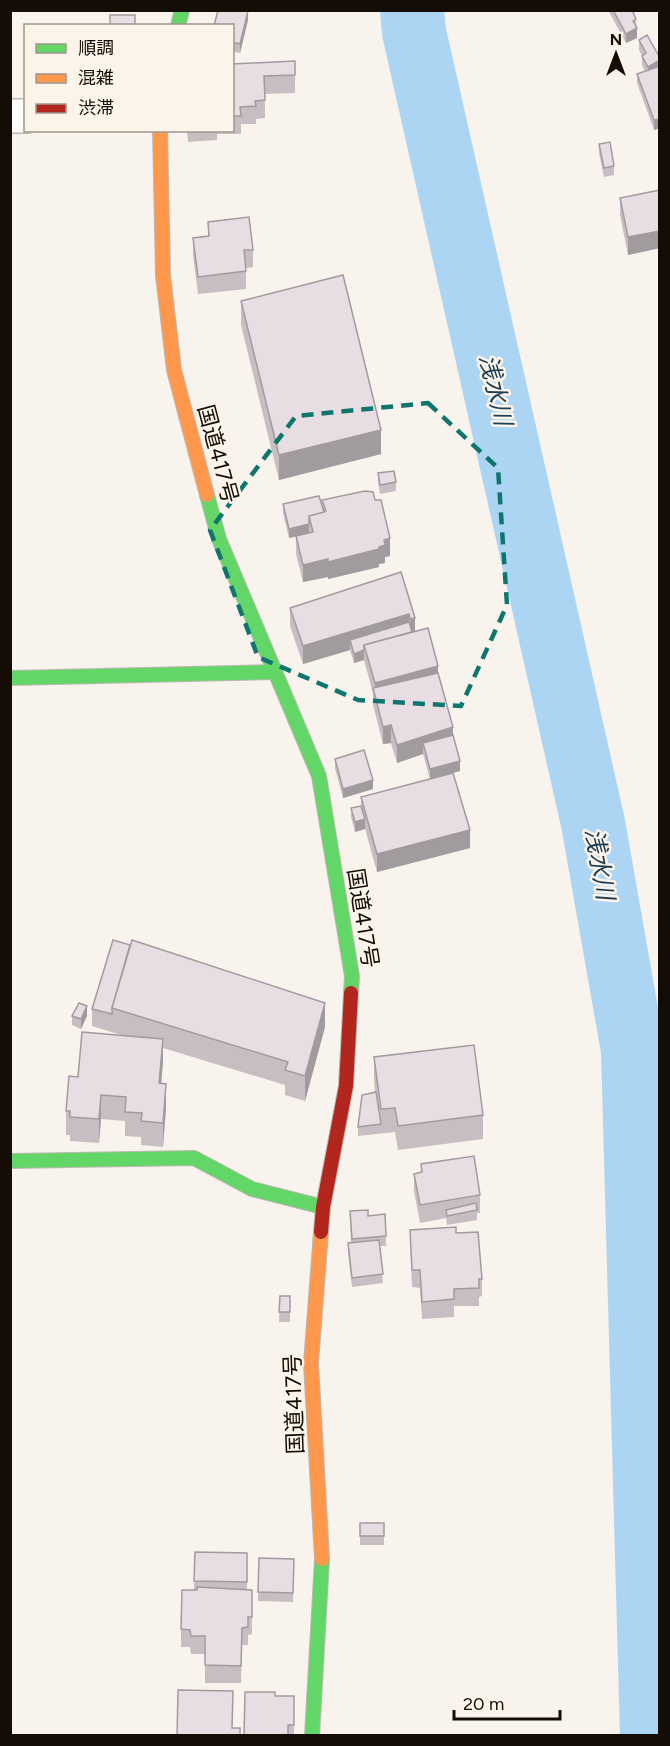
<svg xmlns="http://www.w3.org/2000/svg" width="670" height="1746" font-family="Figtree,'Noto Sans JP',sans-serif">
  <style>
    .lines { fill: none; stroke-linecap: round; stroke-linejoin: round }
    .river { stroke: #abd5f2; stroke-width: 64 }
    .street-casing { stroke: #beb8b0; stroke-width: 36 }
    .fast-casing { stroke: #beb8b0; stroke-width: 16 }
    .slow-casing { stroke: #beb8b0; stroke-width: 16 }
    .jam-casing { stroke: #beb8b0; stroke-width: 16 }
    .street { stroke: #fefdfc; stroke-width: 33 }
    .fast { stroke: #63d668; stroke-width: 14 }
    .slow { stroke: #ff974d; stroke-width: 14 }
    .jam { stroke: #b3261e; stroke-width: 14 }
    .wall { fill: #c8bec2 }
    .shaded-wall { fill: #a29b9e }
    .building { fill: #e8dde2; stroke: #a29b9e; stroke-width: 1.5 }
    .marked { fill: none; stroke: #0f766e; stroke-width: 4.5; stroke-dasharray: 12 8; stroke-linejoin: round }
    .labels { text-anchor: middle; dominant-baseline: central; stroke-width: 5; stroke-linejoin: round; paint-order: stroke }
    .street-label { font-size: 22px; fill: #140d05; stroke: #fcf3e9 }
    .water-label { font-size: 24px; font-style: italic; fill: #1d3f56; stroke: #fcf3e9 }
  </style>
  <rect width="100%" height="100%" fill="#f8f3ed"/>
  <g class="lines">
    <polyline class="river" points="412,10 414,32 593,823 633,1050 652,1736"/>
    <defs>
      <polyline id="street" points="10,116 26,116"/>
      <g id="fast">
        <polyline points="178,26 182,10"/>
        <polyline points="207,495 219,539 319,776 352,976 351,993"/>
        <polyline points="10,678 275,672"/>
        <polyline points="10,1161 194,1158 252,1189 323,1207"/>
        <polyline points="312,1736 322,1559"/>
      </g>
      <g id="slow">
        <polyline points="160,130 163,275 174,370 207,495"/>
        <polyline points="321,1232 311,1363 322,1559"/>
      </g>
      <polyline id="jam" points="321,1232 323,1207 346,1086 351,993"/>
    </defs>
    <use href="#street" class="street-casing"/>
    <use href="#fast" class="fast-casing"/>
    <use href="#slow" class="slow-casing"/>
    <use href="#jam" class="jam-casing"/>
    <use href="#street" class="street"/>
    <use href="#fast" class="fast"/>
    <use href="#slow" class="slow"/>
    <use href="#jam" class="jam"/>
  </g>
  <g class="wall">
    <polygon points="608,10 632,10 636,19 637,38 626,43"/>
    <polygon points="248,20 240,53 232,51 232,26"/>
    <polygon points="639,40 660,58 660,128 654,130 637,83 637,74 645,71 642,65 642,56 639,50"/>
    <polygon points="295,61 295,93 265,94 265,118 256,119 256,124 241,124 241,134 217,134 217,140 188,142 187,130 232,130 232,64"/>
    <polygon points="599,144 614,166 614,175 604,177 599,153"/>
    <polygon points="660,190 660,248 628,255 620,215 620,198"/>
    <polygon points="208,222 253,250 253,267 246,268 246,289 198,294 193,255 193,238 208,236"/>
    <polygon points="241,301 381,454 279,480 241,325"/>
    <polygon points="378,473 396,482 396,491 380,494 378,482"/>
    <polygon points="322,500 390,556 385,557 385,563 379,564 379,567 328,579 328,577 303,582 296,554 296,536 298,536 289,538 283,513 283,504 322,507"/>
    <polygon points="401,572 415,632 438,673 460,771 430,779 423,754 397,763 391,743 383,744 373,705 373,693 364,660 354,663 350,650 303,664 290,626 290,608"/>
    <polygon points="335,759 373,789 343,798 335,768"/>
    <polygon points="361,797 470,848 377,872 365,829 355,832 351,817 351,808 361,806"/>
    <polygon points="113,940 325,1027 305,1101 285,1095 285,1085 163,1048 161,1083 166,1108 163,1147 141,1145 141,1137 125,1136 125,1121 101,1119 99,1143 70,1141 70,1135 66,1135 66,1111 78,1077 121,1035 92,1026 92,1009"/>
    <polygon points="72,1016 87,1016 81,1029 72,1025"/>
    <polygon points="374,1057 483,1115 483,1139 398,1150 395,1132 358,1136 358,1127 375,1092 374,1081"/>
    <polygon points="421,1164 480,1195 480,1213 477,1213 477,1220 447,1225 446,1218 420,1223 414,1191 414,1174 421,1172"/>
    <polygon points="350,1211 368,1216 385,1214 386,1246 380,1246 383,1283 352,1287 348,1253 348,1243 351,1243"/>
    <polygon points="410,1230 456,1233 482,1279 482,1296 479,1297 479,1306 454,1306 454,1317 422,1319 420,1288 412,1287"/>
    <polygon points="280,1296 290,1296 290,1322 279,1322"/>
    <rect x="360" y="1523" width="24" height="22"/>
    <polygon points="195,1552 247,1553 247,1590 252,1590 252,1634 248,1635 248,1645 242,1645 241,1683 205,1683 205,1654 191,1654 190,1647 181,1647 181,1629 194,1590"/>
    <polygon points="259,1558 294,1559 293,1602 258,1601"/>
    <polygon points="275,1696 294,1696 294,1736 244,1736"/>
  </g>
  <g class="shaded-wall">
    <polygon points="248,11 248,20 240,53 240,44"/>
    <polygon points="637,28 637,38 626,43 626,34"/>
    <polygon points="660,60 660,70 648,76 648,67"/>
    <polygon points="660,119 660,128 654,130 654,120"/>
    <polygon points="660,231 660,248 628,255 628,237"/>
    <polygon points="381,430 381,454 279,480 279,455"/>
    <polygon points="309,524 309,533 289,538 289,529"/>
    <polygon points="390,538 390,556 385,557 385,563 379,564 379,567 328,579 328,577 303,582 303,565 379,547 384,540"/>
    <polygon points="409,614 409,632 350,640 350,650 303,664 303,646"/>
    <polygon points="415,618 415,635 410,637 410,619"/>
    <polygon points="364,650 364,660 354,663 354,654"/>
    <polygon points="438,666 438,684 375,695 375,683"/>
    <polygon points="391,725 391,743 383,744 383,727"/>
    <polygon points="453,727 453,744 423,743 423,754 397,763 397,745"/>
    <polygon points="460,761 460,771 430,779 430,769"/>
    <polygon points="373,780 373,789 343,798 343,789"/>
    <polygon points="365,819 365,829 355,832 355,822"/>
    <polygon points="470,830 470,848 377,872 377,854"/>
    <polygon points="325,1003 325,1027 305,1101 305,1076"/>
    <polygon points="87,1006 87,1016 81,1029 81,1019"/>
    <polygon points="163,1039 163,1063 159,1107 159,1083"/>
    <polygon points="166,1084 166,1108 163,1147 163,1123"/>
    <polygon points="101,1095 101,1119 99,1143 99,1119"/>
  </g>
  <g class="building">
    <polygon points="218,10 248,11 240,44 232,42 232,26 214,26"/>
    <polygon points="613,10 632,10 636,19 633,21 637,28 626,34"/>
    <rect x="110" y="15" width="25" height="11"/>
    <polygon points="647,35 660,58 660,60 648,67 642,56 646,53 639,40"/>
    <polygon points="295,61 295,75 264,76 265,100 255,101 256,106 240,107 241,116 232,116 232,64"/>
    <polygon points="660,66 660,119 654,120 637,74"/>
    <polygon points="610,142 614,166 604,168 599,144"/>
    <polygon points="660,190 660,231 628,237 620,198"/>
    <polygon points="249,217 253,250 244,250 246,271 198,277 193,238 209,236 208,222"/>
    <polygon points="343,275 381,430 279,455 241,301"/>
    <polygon points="394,471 396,482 380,485 378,473"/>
    <polygon points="365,491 373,492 375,500 381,500 390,538 384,540 385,545 379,547 379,549 328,562 328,559 303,565 296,536 313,532 309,516 326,511 322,500"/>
    <polygon points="319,496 324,512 309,516 309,524 289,529 283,504"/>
    <polygon points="401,572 415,618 410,619 409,614 303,646 290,608"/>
    <polygon points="409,622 412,632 364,645 364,650 354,654 350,640"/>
    <polygon points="428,628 438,666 375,683 364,645"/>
    <polygon points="438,673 453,727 397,745 391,725 383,727 373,688"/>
    <polygon points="453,735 460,761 430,769 423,743"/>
    <polygon points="364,750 373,780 343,789 335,759"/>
    <polygon points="453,773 470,830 377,854 361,797"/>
    <polygon points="361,806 365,819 355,822 351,808"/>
    <polygon points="113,940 130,945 112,1008 112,1014 92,1009"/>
    <polygon points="132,940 325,1003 305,1076 285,1070 288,1062 112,1008"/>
    <polygon points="79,1003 87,1006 81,1019 72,1016"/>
    <polygon points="82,1032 163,1039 159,1083 166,1084 163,1123 141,1121 142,1113 125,1112 126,1097 101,1095 99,1119 70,1117 70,1111 66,1111 69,1076 78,1077"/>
    <polygon points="474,1045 483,1115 398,1126 395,1108 381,1109 374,1057"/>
    <polygon points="376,1092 381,1124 358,1127 362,1095"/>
    <polygon points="474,1156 480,1195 420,1205 414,1174 422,1172 421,1164"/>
    <polygon points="476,1203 477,1210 447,1216 446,1210"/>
    <polygon points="368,1210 368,1216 385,1214 386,1236 352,1239 350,1211"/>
    <polygon points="456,1227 456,1233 478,1232 482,1279 479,1279 479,1288 454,1289 454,1299 422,1302 420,1270 412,1270 410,1230"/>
    <polygon points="379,1240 383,1274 352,1278 348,1243"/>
    <polygon points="280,1296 290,1296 290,1312 279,1312"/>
    <rect x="360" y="1523" width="24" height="13"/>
    <polygon points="195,1552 247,1553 247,1582 194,1581"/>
    <polygon points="259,1558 294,1559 293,1593 258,1592"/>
    <polygon points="197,1587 252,1590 252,1617 248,1617 248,1627 242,1628 241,1666 205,1665 205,1636 191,1636 190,1630 181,1629 182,1590 197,1590"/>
    <polygon points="178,1690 233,1691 232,1728 240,1728 240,1736 177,1736"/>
    <polygon points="245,1692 275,1692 275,1696 294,1696 294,1725 288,1725 288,1736 244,1735"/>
  </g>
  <path class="marked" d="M428 403 498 468 507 605 461 706 358 700 258 657 210 530 296 416Z"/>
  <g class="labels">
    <g class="street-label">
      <text transform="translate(218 454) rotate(75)">国道417号</text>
      <text transform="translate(363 918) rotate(81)">国道417号</text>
      <text transform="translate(294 1404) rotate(-92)">国道417号</text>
    </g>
    <g class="water-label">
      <text transform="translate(496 390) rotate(77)">浅水川</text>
      <text transform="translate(600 864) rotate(80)">浅水川</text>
    </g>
  </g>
  <rect width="670" height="1746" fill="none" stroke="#140d05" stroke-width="24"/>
  <rect x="24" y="24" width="210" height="108" fill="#fcf3e9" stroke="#9f978e" stroke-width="1.5"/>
  <rect x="36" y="44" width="30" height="9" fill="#63d668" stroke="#9f978e" stroke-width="1.5"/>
  <text x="78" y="54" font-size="18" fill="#140d05">順調</text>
  <rect x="36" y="74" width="30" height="9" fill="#ff974d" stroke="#9f978e" stroke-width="1.5"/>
  <text x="78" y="84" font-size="18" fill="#140d05">混雑</text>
  <rect x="36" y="104" width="30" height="9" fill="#b3261e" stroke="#9f978e" stroke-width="1.5"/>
  <text x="78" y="114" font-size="18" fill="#140d05">渋滞</text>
  <g transform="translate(616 54)" stroke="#fcf3e9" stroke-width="4.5" paint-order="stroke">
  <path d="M0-4.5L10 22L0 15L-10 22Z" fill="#140d05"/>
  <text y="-9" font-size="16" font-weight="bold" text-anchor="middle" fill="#140d05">N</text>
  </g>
  <path d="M454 1710v9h106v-9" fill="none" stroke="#140d05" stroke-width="3"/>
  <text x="463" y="1710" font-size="18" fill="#140d05" stroke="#fcf3e9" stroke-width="4.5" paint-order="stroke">20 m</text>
</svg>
